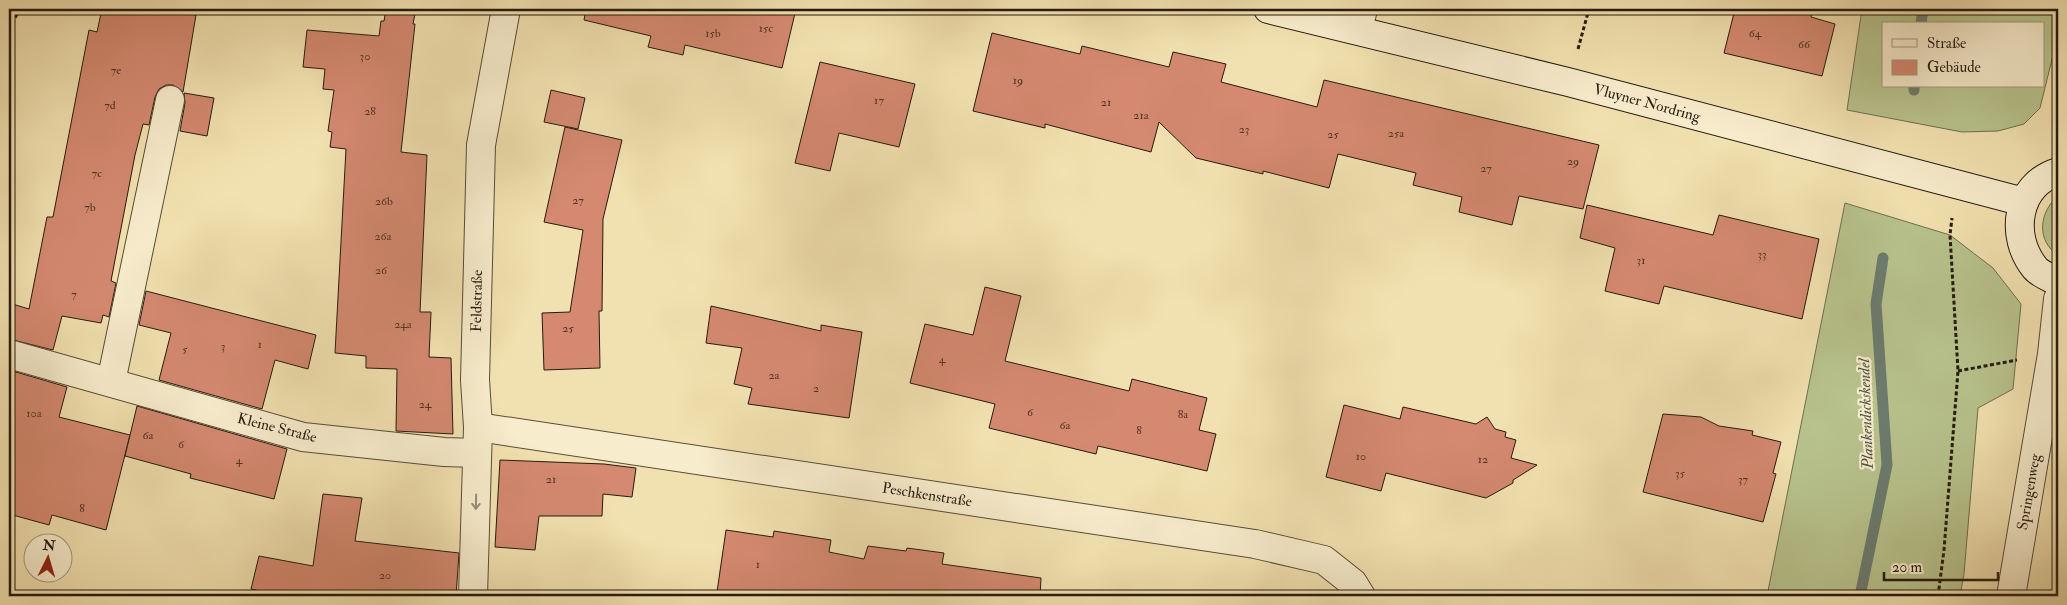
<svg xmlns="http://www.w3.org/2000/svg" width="2067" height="605" font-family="'IM FELL Double Pica',serif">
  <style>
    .grass { fill: #b8c38d; stroke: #6e6f4e; fill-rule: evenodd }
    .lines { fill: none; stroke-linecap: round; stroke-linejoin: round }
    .stream { stroke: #6c7c6f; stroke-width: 11 }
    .building { fill: #d48970; stroke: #251b0f }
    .street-casing { stroke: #584c37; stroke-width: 30 }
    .secondary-casing { stroke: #251b0f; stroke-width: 30 }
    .path { stroke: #251b0f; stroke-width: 3; stroke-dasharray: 4 2.5; stroke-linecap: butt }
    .street { stroke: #f7eccc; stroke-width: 28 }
    .secondary { stroke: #f7eccc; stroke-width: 28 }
    .oneway { stroke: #988e77 }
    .labels { text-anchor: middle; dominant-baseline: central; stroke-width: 4.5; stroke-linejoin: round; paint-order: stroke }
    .number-label { font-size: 12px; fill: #513627 }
    .street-label { font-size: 15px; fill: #251b0f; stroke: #f7eccc }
    .water-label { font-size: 16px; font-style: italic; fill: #4e5447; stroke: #f7eccc }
  </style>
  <rect width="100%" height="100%" fill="#f2e1b0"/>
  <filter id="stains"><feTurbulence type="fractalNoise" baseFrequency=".004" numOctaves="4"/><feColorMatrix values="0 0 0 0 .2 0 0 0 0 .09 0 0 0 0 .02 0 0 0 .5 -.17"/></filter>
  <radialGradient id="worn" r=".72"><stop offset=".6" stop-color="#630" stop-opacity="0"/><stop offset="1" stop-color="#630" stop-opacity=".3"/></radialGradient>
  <g class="grass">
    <path d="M1862 9H2058V35L2040 108 2024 124 1998 131 1962 132 1847 110ZM1883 24H2043V86H1883Z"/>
    <path d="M2058 196V255C2036 241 2039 212 2058 196Z"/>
    <polygon points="1845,203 1950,235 1993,268 2021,304 2013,389 1978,408 1964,574 1960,596 1767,596"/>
  </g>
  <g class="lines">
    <g class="stream">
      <polyline points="1921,24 1923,9"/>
      <polyline points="1914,90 1914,86"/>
      <polyline points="1860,596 1887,465 1876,304 1883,258"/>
    </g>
  </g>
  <g class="building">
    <polygon points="102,9 162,9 196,15 183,92 173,85 166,85 159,89 155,97 149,125 143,124 135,155 111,281 116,283 109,317 103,315 101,323 62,316 53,350 9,339 9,303 29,309 47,217 53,217 89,30 97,32"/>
    <polygon points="386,9 416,9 413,24 415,24 401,152 427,155 420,312 431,312 429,357 451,358 453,434 396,431 397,369 366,368 366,356 335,353 346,149 330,147 332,132 328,131 334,90 323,89 325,69 303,67 307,30 379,36 381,21 384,21"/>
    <polygon points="586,9 796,9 782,68 685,45 683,55 648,47 651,36 584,20"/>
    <polygon points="1735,9 1813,9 1811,17 1835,24 1822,76 1724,53"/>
    <polygon points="992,33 1080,54 1082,46 1169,67 1173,52 1226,64 1221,82 1317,107 1324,80 1599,145 1583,209 1519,196 1512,225 1459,212 1462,197 1413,185 1416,173 1338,154 1329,188 1263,171 1263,174 1196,158 1159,122 1151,152 1045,124 1045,128 973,111"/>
    <polygon points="820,62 915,84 899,147 839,133 830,171 795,163"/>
    <polygon points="551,90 585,98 578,129 544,122"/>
    <polygon points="184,93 214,98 207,136 180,131 185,103"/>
    <polygon points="565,127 622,140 603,219 602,311 599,311 600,368 544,370 542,313 570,312 583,230 544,222"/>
    <polygon points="1587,205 1713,235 1719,215 1819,239 1802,319 1664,286 1659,304 1605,291 1615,248 1580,238"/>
    <polygon points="985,287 1021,296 1005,361 1129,391 1132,379 1207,398 1199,430 1216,434 1207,471 1098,446 1096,454 989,428 995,404 910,383 925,324 973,335"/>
    <polygon points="146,291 316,335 308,369 275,360 262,409 159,380 171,333 139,325"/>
    <polygon points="711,306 821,331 821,325 862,332 849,418 748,404 752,388 734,384 742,348 706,343"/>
    <polygon points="9,370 67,387 59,417 130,435 106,530 52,515 49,525 9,514"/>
    <polygon points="1344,405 1400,419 1403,407 1476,424 1487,417 1495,429 1506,432 1505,437 1516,440 1511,458 1537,465 1513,480 1513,483 1486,498 1386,473 1381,491 1326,477"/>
    <polygon points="137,406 287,449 274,499 190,478 191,474 125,456"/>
    <polygon points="1663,414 1701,417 1719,426 1753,431 1752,435 1781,442 1773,473 1776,474 1763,522 1643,492"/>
    <polygon points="500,460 604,464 636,468 632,497 603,494 602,516 539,516 535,550 495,547"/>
    <polygon points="323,494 362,498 355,541 459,553 456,596 283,596 251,589 259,556 313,566"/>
    <polygon points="726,530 773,537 774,531 831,540 829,552 864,559 868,546 906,551 907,548 944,553 942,564 1041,578 1040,596 747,596 717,592"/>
  </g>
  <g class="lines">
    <defs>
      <g id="street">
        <polyline points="1358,30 1363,9"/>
        <polyline points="9,354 303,437 444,452 477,453"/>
        <polyline points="111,382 170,100"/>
        <polyline points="478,427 1255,544 1324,560 1353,583 1361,596"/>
        <polyline points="473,596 478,427 475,380 481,145 506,9"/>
        <polyline points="2011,596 2052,354 2058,299"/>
      </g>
      <g id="secondary">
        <polyline points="1268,9 1568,82 2024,202"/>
        <path d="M2058 172C2016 185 2009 236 2035 268 2040 274 2051 278 2058 282"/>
      </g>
    </defs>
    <use href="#street" class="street-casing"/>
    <use href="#secondary" class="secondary-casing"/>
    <g class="path">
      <polyline points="9,29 20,9"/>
      <polyline points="1578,49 1589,9"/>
      <polyline points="1958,371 2017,360"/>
      <polyline points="1938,596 1944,550 1958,371 1950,235 1952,218"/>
    </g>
    <use href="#street" class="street"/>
    <use href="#secondary" class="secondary"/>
  </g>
  <defs><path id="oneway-shaft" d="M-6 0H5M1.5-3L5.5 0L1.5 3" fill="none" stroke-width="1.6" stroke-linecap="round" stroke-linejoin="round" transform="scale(1.25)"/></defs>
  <use class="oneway" href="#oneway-shaft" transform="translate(476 502) rotate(91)"/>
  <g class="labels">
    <g class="number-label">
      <text x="766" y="28">15c</text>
      <text x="713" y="33">15b</text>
      <text x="1755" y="33">64</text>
      <text x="1804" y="44">66</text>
      <text x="365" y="56">30</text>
      <text x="116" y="70">7e</text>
      <text x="1018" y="80">19</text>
      <text x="879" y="100">17</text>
      <text x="1106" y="102">21</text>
      <text x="110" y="105">7d</text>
      <text x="370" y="111">28</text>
      <text x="1141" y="115">21a</text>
      <text x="1244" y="129">23</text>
      <text x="1396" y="133">25a</text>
      <text x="1333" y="134">25</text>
      <text x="1573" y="161">29</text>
      <text x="1486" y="168">27</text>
      <text x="97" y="173">7c</text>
      <text x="578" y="200">27</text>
      <text x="384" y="201">26b</text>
      <text x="90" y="207">7b</text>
      <text x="383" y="236">26a</text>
      <text x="1762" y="254">33</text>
      <text x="1641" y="260">31</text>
      <text x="381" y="270">26</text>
      <text x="74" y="294">7</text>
      <text x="403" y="324">24a</text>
      <text x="568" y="328">25</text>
      <text x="260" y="344">1</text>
      <text x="223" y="346">3</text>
      <text x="185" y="349">5</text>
      <text x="942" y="359">4</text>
      <text x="774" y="375">2a</text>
      <text x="816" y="388">2</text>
      <text x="425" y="404">24</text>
      <text x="1030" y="412">6</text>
      <text x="34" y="413">10a</text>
      <text x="1183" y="414">8a</text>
      <text x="1065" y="425">6a</text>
      <text x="1139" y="430">8</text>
      <text x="148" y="435">6a</text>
      <text x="181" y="444">6</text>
      <text x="1361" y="456">10</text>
      <text x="1483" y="459">12</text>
      <text x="239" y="460">4</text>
      <text x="1680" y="473">35</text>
      <text x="551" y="479">21</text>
      <text x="1743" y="479">37</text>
      <text x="82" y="508">8</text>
      <text x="758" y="564">1</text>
      <text x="385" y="575">20</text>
    </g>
    <g class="street-label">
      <text transform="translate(1647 103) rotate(15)">Vluyner Nordring</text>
      <text transform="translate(477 301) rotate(-89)">Feldstraße</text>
      <text transform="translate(277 428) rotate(14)">Kleine Straße</text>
      <text transform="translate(2029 492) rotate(-80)">Springenweg</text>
      <text transform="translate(927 495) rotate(9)">Peschkenstraße</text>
    </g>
    <g class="water-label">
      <text transform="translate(1866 414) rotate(-92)">Plankendickskendel</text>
    </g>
  </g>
  <rect width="2067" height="605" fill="none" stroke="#f2e1b0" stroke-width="30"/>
  <rect x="10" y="10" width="2047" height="585" fill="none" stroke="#251b0f" stroke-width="2.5"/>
  <rect x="15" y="15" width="2037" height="575" fill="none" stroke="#251b0f"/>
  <rect x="1882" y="22" width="162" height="65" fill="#f7eccc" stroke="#a39880"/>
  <rect x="1892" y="39" width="25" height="8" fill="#f7eccc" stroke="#a39880"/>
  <text x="1927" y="48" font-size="15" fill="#251b0f">Straße</text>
  <rect x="1892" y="60" width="25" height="15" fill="#d48970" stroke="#a39880"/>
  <text x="1927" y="72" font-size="15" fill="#251b0f">Gebäude</text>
  <g transform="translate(48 558) rotate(5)"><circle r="24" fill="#f7eccc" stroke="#a39880"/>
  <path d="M0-4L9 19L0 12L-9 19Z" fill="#8f2418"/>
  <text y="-8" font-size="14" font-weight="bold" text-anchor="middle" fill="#251b0f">N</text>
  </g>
  <path d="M1884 572v8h114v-8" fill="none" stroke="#251b0f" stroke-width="2.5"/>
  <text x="1892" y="572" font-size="15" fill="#251b0f" stroke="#f7eccc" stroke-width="4" paint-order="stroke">20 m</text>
  <rect width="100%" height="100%" filter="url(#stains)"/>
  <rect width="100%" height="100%" fill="url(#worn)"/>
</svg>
